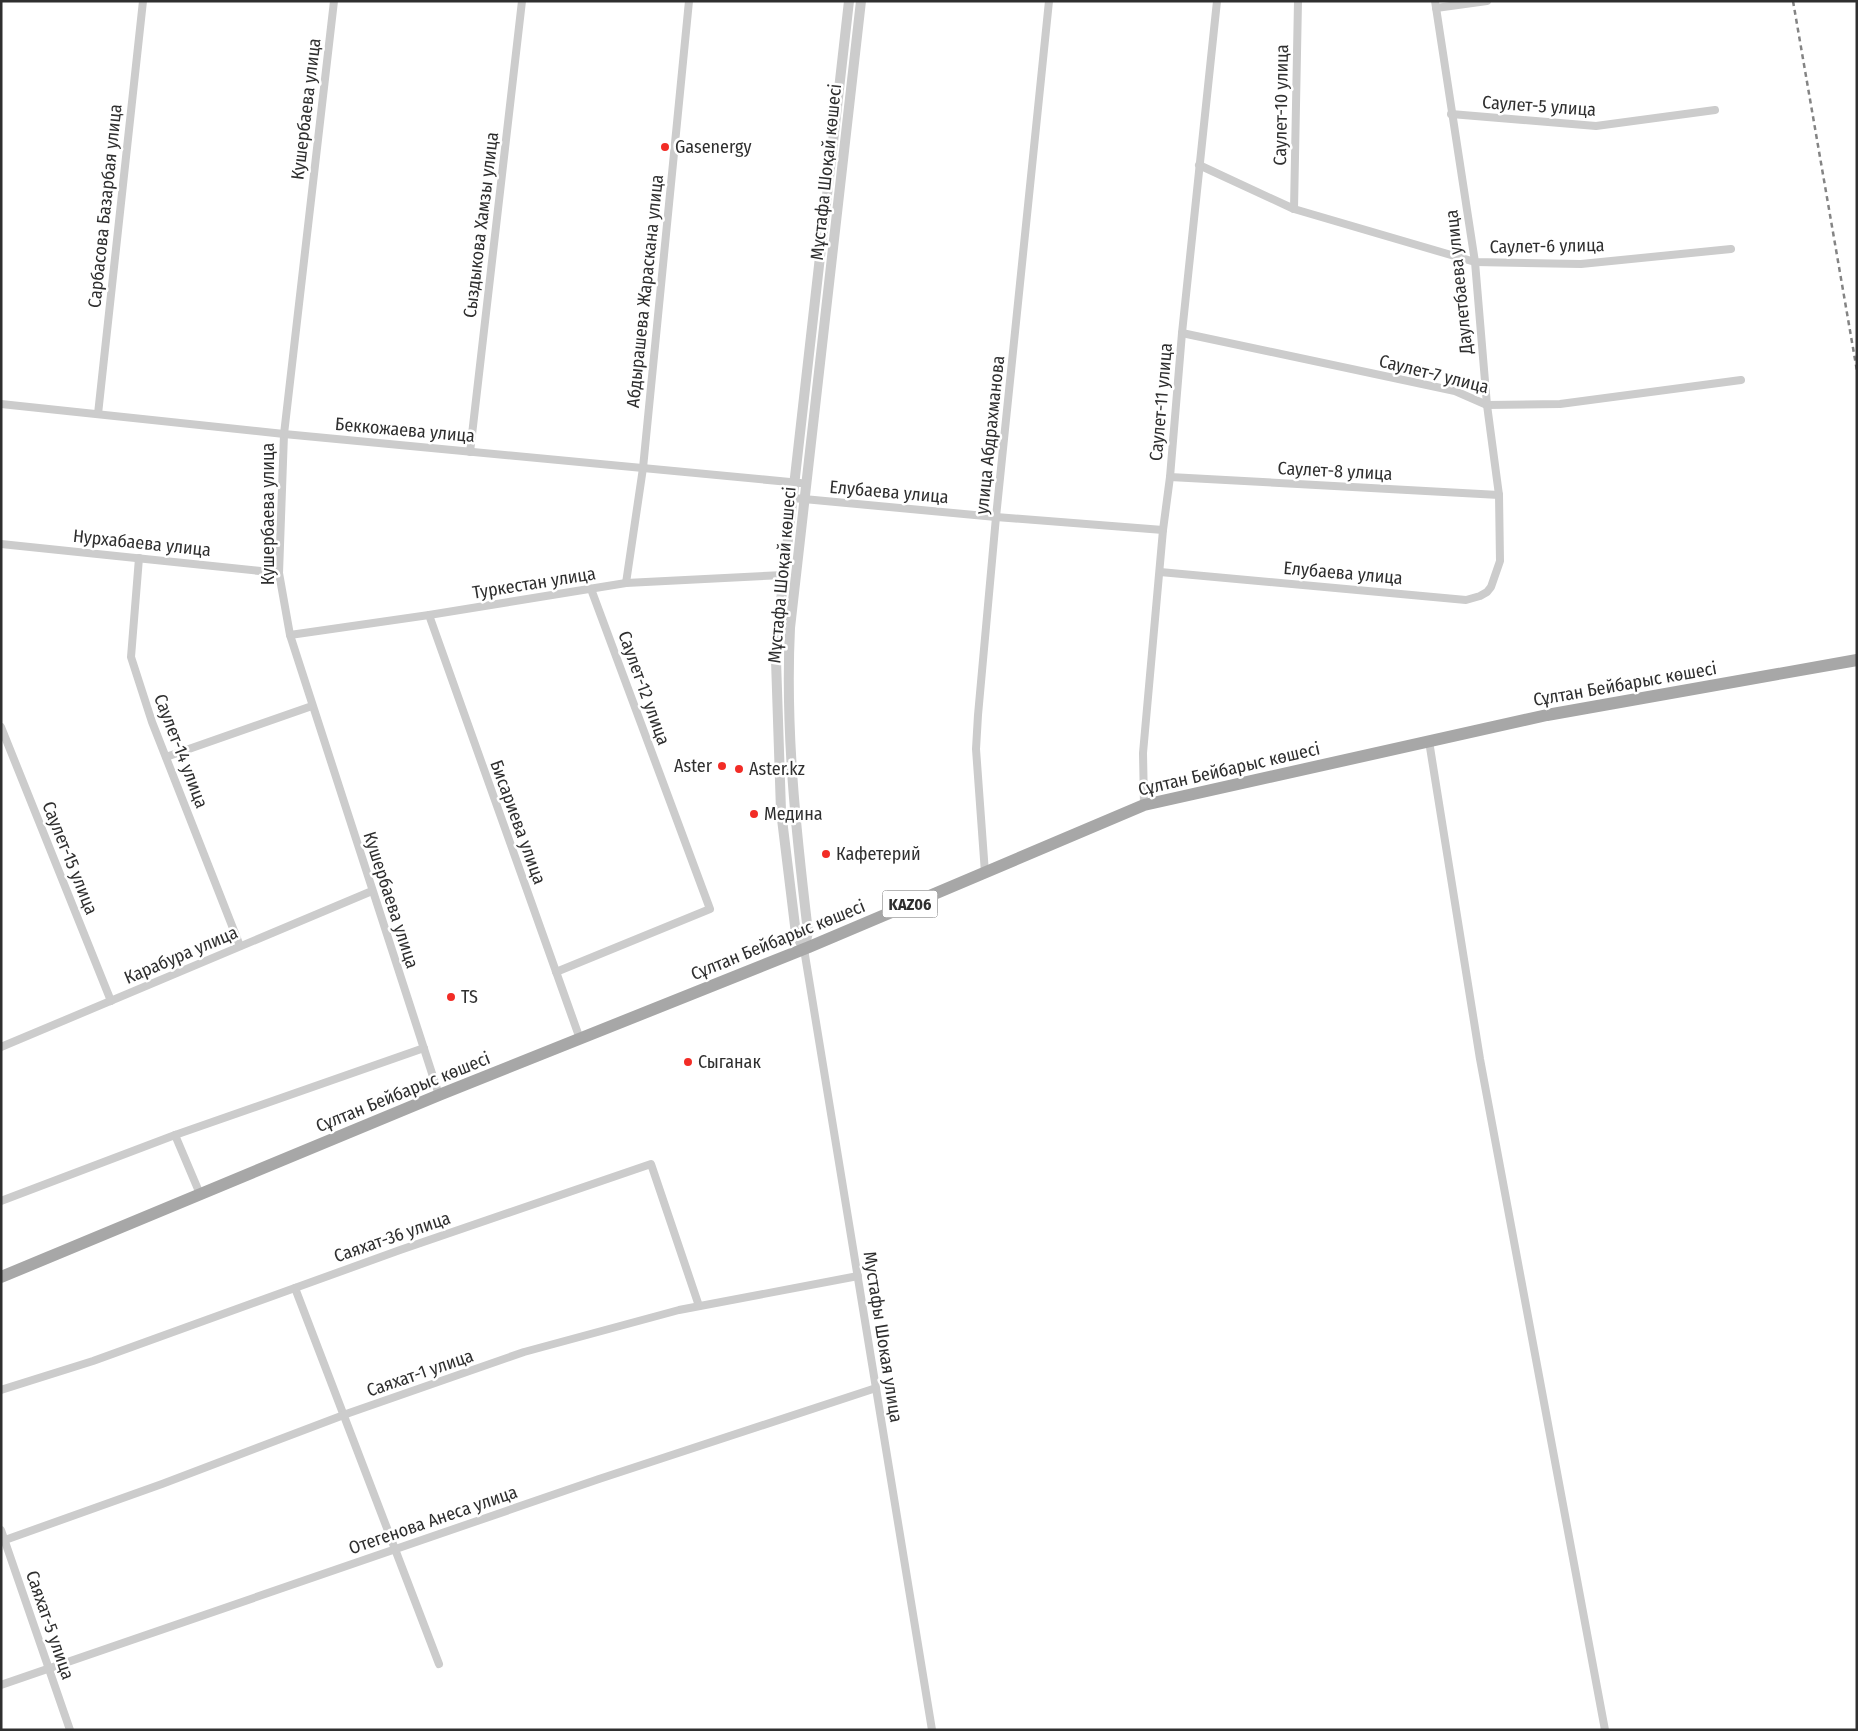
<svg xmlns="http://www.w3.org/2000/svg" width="1858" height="1731" font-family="'Fira Sans Condensed',sans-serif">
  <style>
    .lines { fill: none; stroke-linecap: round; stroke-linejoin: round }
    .minor { stroke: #ccc; stroke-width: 8 }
    .tertiary { stroke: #ccc; stroke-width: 10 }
    .primary { stroke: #a7a7a7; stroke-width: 12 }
    .rail { stroke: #848484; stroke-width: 2.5; stroke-dasharray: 5 4; stroke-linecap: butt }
    .poi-dot { fill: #f22c26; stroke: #fff; stroke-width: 2 }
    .labels { text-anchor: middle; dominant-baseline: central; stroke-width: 5; stroke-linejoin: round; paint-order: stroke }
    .shield { fill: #fff; stroke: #6d6d6d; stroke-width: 1 }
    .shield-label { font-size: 16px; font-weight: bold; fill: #2f2f2f }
    .street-label { font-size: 18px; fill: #2f2f2f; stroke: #fff }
    .poi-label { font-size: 18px; fill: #2f2f2f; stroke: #fff; text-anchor: start }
  </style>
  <rect width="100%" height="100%" fill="#fff"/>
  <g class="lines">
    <g class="minor">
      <polyline points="334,1 284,434 279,573 290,635 439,1095"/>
      <polyline points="1436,8 1487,1"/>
      <polyline points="1451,114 1596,126 1715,110"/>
      <polyline points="1199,165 1294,209 1475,262 1581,264 1731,249"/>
      <polyline points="1294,209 1298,1"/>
      <polyline points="1182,333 1455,391 1487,405 1560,404 1741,380"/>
      <polyline points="1,404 284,434 800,483"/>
      <polyline points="98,414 143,1"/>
      <polyline points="470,452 522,1"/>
      <polyline points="1170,477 1499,495"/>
      <polyline points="793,498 996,517 1163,530"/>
      <polyline points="1,544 279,573"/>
      <polyline points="139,558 131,657 152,722 240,946"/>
      <polyline points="1160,572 1466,600 1480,596 1487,592 1491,587 1500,561 1499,495 1487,405 1475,262 1435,1"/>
      <polyline points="626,583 643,468 689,1"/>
      <polyline points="429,615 580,1039"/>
      <polyline points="290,635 429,615 626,583 784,575"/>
      <polyline points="1,727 111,1001"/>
      <polyline points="1429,741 1480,1059 1605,1730"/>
      <polyline points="166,757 312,706"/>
      <polyline points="1144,805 1143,753 1163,530 1170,477 1182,333 1217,1"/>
      <polyline points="985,873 976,749 978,715 996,517 1049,1"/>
      <polyline points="804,949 932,1730"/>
      <polyline points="556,972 710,909 591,589"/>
      <polyline points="1,1047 372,891"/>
      <polyline points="175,1135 200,1194"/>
      <polyline points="1,1201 175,1135 424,1048"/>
      <polyline points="295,1288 439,1664"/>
      <polyline points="1,1390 93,1361 400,1250 651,1164 699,1306"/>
      <polyline points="1,1530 70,1730"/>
      <polyline points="5,1540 162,1484 349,1413 524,1352 679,1310 858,1276"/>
      <polyline points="1,1685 599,1479 876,1388"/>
    </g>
    <g class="tertiary">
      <polyline points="804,949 796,934 781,811 776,660 778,627 849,1"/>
      <path d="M804 949 808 932C796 831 785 729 790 628L861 1"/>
    </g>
    <polyline class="primary" points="1,1277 439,1095 809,947 1144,805 1547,715 1857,660"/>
    <polyline class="rail" points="1793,1 1857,371"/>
  </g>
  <g class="poi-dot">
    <circle cx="665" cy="147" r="5"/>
    <circle cx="722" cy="766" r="5"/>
    <circle cx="739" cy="769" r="5"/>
    <circle cx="754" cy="814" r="5"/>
    <circle cx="826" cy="854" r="5"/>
    <circle cx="451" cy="997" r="5"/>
    <circle cx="688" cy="1062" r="5"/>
  </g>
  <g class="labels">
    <rect class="shield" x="882.5" y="890.5" width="55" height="27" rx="4"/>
    <g class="shield-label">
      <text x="910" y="904">KAZ06</text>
    </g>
    <g class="street-label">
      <text transform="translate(1281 105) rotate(-89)">Саулет-10 улица</text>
      <text transform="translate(1539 106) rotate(4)">Саулет-5 улица</text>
      <text transform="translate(306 109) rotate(-83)">Кушербаева улица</text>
      <text transform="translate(826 172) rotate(-84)">Мұстафа Шоқай көшесі</text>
      <text transform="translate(105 206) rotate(-84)">Сарбасова Базарбая улица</text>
      <text transform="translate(481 225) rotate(-83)">Сыздыкова Хамзы улица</text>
      <text transform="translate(1547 246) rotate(-1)">Саулет-6 улица</text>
      <text transform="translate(1459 282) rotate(-96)">Даулетбаева улица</text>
      <text transform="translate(645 291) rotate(-84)">Абдырашева Жараскана улица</text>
      <text transform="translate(1434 374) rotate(14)">Саулет-7 улица</text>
      <text transform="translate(1161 402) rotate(-85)">Саулет-11 улица</text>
      <text transform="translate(405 430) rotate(5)">Беккожаева улица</text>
      <text transform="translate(990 435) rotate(-84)">улица Абдрахманова</text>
      <text transform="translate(1335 471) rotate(3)">Саулет-8 улица</text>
      <text transform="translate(889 492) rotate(5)">Елубаева улица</text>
      <text transform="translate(268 514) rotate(-90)">Кушербаева улица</text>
      <text transform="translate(142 543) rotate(6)">Нурхабаева улица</text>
      <text transform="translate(1343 573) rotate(5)">Елубаева улица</text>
      <text transform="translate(782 575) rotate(-85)">Мұстафа Шоқай көшесі</text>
      <text transform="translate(534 583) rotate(-9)">Туркестан улица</text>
      <text transform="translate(1625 684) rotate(-10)">Сұлтан Бейбарыс көшесі</text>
      <text transform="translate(644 688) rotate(70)">Саулет-12 улица</text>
      <text transform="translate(181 751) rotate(69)">Саулет-14 улица</text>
      <text transform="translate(1229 769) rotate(-13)">Сұлтан Бейбарыс көшесі</text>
      <text transform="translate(518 822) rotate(70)">Бисариева улица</text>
      <text transform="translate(70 858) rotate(68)">Саулет-15 улица</text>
      <text transform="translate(391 900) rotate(72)">Кушербаева улица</text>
      <text transform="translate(778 940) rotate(-22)">Сұлтан Бейбарыс көшесі</text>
      <text transform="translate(181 955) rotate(-23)">Карабура улица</text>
      <text transform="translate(403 1092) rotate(-22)">Сұлтан Бейбарыс көшесі</text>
      <text transform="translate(392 1237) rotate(-19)">Саяхат-36 улица</text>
      <text transform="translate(883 1337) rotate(81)">Мустафы Шокая улица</text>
      <text transform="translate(420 1373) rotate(-19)">Саяхат-1 улица</text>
      <text transform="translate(433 1520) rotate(-19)">Отегенова Анеса улица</text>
      <text transform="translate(50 1625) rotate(71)">Саяхат-5 улица</text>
    </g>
    <g class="poi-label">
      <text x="675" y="147">Gasenergy</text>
      <text x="712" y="766" text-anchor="end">Aster</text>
      <text x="749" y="769">Aster.kz</text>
      <text x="764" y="814">Медина</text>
      <text x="836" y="854">Кафетерий</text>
      <text x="461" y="997">TS</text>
      <text x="698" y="1062">Сыганак</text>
    </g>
  </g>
  <rect width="1858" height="1731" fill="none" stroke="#2f2f2f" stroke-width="5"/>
</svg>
